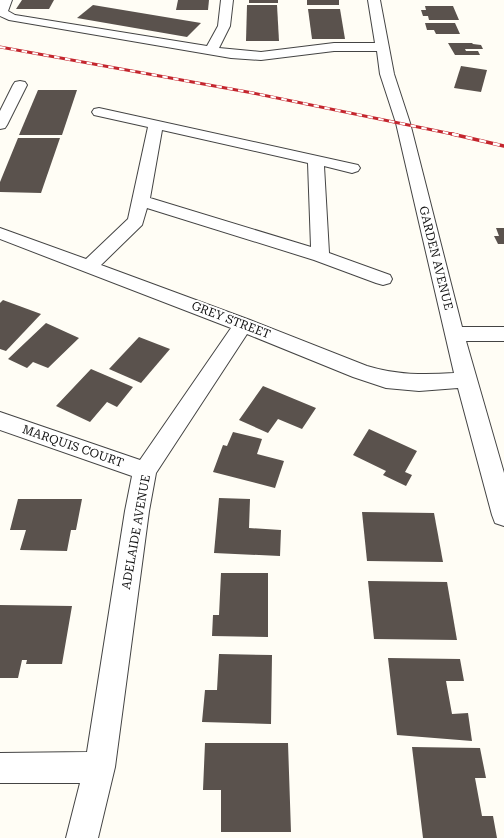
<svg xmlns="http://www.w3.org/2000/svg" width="504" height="838" font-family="'Roboto Serif',serif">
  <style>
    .building { fill: #5a524d }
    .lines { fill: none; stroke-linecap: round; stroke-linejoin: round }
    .minor-casing { stroke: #444; stroke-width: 2 }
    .minor { fill: #fff; fill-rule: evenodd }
    .rail-far1-casing { stroke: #c4262e; stroke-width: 3 }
    .rail-casing { stroke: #c4262e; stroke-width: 3.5 }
    .rail-far1 { stroke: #fff; stroke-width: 2; stroke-dasharray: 5.5; stroke-linecap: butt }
    .rail { stroke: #fff; stroke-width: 2.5; stroke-dasharray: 7; stroke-linecap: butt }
    .labels { text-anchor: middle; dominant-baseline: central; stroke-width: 4; stroke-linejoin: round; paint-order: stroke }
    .street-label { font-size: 12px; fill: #111; stroke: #fff }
  </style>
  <rect width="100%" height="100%" fill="#fffdf5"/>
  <g class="building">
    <polygon points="22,0 54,0 49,9 16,9"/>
    <polygon points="178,0 209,0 208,10 176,10"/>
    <rect x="249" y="0" width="29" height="3"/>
    <rect x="307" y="0" width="32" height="5"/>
    <polygon points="93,5 201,23 187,37 77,18"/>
    <polygon points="247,5 277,5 279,41 246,41"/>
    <polygon points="425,6 453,6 459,20 429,20 428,16 423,16 421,10 426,10"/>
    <polygon points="308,9 340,9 345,39 312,39"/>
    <polygon points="425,23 455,23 460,34 436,34 434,30 427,30"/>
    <polygon points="448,43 472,43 473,44 481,45 483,49 465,49 466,51 478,51 480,55 455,55"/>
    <polygon points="461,66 487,70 481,92 454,88"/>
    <polygon points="38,90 77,90 62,135 19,135"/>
    <polygon points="18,138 60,138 41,193 0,192 0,182"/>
    <polygon points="496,228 504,228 504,244 498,244 494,236 499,236"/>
    <polygon points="3,300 41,314 6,351 0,349 0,303"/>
    <polygon points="46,323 79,338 48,368 33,362 27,368 8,359"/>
    <polygon points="139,337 170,349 141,383 109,369"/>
    <polygon points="91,369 133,387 117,407 107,402 90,422 56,406"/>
    <polygon points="263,386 316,408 302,429 278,419 268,433 239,420"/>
    <polygon points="369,429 417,451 405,472 412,475 406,486 383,475 386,471 353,455"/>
    <polygon points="233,432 262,439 257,454 284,461 275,488 213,472 223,445 227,446"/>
    <polygon points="219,498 250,499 249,528 281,530 280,556 214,553"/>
    <polygon points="18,499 82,499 76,530 71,530 67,551 20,550 26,530 10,530"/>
    <polygon points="362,512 434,513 443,562 367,561"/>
    <polygon points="221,573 268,573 268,637 212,636 213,615 219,615"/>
    <polygon points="368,581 447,582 457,640 374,639"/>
    <polygon points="0,605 72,606 62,664 26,664 27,660 22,660 18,678 0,678"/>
    <polygon points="219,654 272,655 271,724 202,722 205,690 217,690"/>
    <polygon points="388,658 460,659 464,681 446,681 452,714 468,713 472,741 397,735"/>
    <polygon points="205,743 288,743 291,832 221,832 221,790 203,790"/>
    <polygon points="412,747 480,748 486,778 475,778 482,816 493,816 497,838 423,838"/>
  </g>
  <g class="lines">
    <defs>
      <g id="minor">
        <path d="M0 0H12L8 11 15 15 207 46 218 26 221 0H233L230 26 219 48 261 52 334 43H375L368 0H380L394 74 410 123 462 327H504V341H466L504 473V526L495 523 492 515 458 388 419 391 386 388 353 377 247 334 156 473 149 511 115 767 98 838H66L80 783H0V753L87 752 125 511 132 476 0 430V412L140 460 231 328 0 239V228L86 259 128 219 148 127 94 115 92 112 94 109 99 108 358 165 360 168 358 171 352 173 324 166 329 253 390 275 392 279 390 283 383 285 376 283 314 260 147 208 142 225 101 265 250 320 367 366C396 375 424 375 454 373L396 123 380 74 377 51H334L261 60 231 58 9 20 0 16ZM162 130 308 163 311 247 150 198Z"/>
        <polygon points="20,81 25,82 27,85 7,125 5,128 0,129 0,111 13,85 15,82"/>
      </g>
    </defs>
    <use href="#minor" class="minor-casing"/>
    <use href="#minor" class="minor"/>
    <defs>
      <polyline id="rail-far1" points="0,47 253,93 457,135"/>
      <polyline id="rail" points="452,134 504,146"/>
    </defs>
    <use href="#rail-far1" class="rail-far1-casing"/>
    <use href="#rail" class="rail-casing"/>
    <use href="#rail-far1" class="rail-far1"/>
    <use href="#rail" class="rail"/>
  </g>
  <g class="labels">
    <g class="street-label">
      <text transform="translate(436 258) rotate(76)">GARDEN AVENUE</text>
      <text transform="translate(231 320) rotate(21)">GREY STREET</text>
      <text transform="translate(73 446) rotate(19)">MARQUIS COURT</text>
      <text transform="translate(136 532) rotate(-80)">ADELAIDE AVENUE</text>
    </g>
  </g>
</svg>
